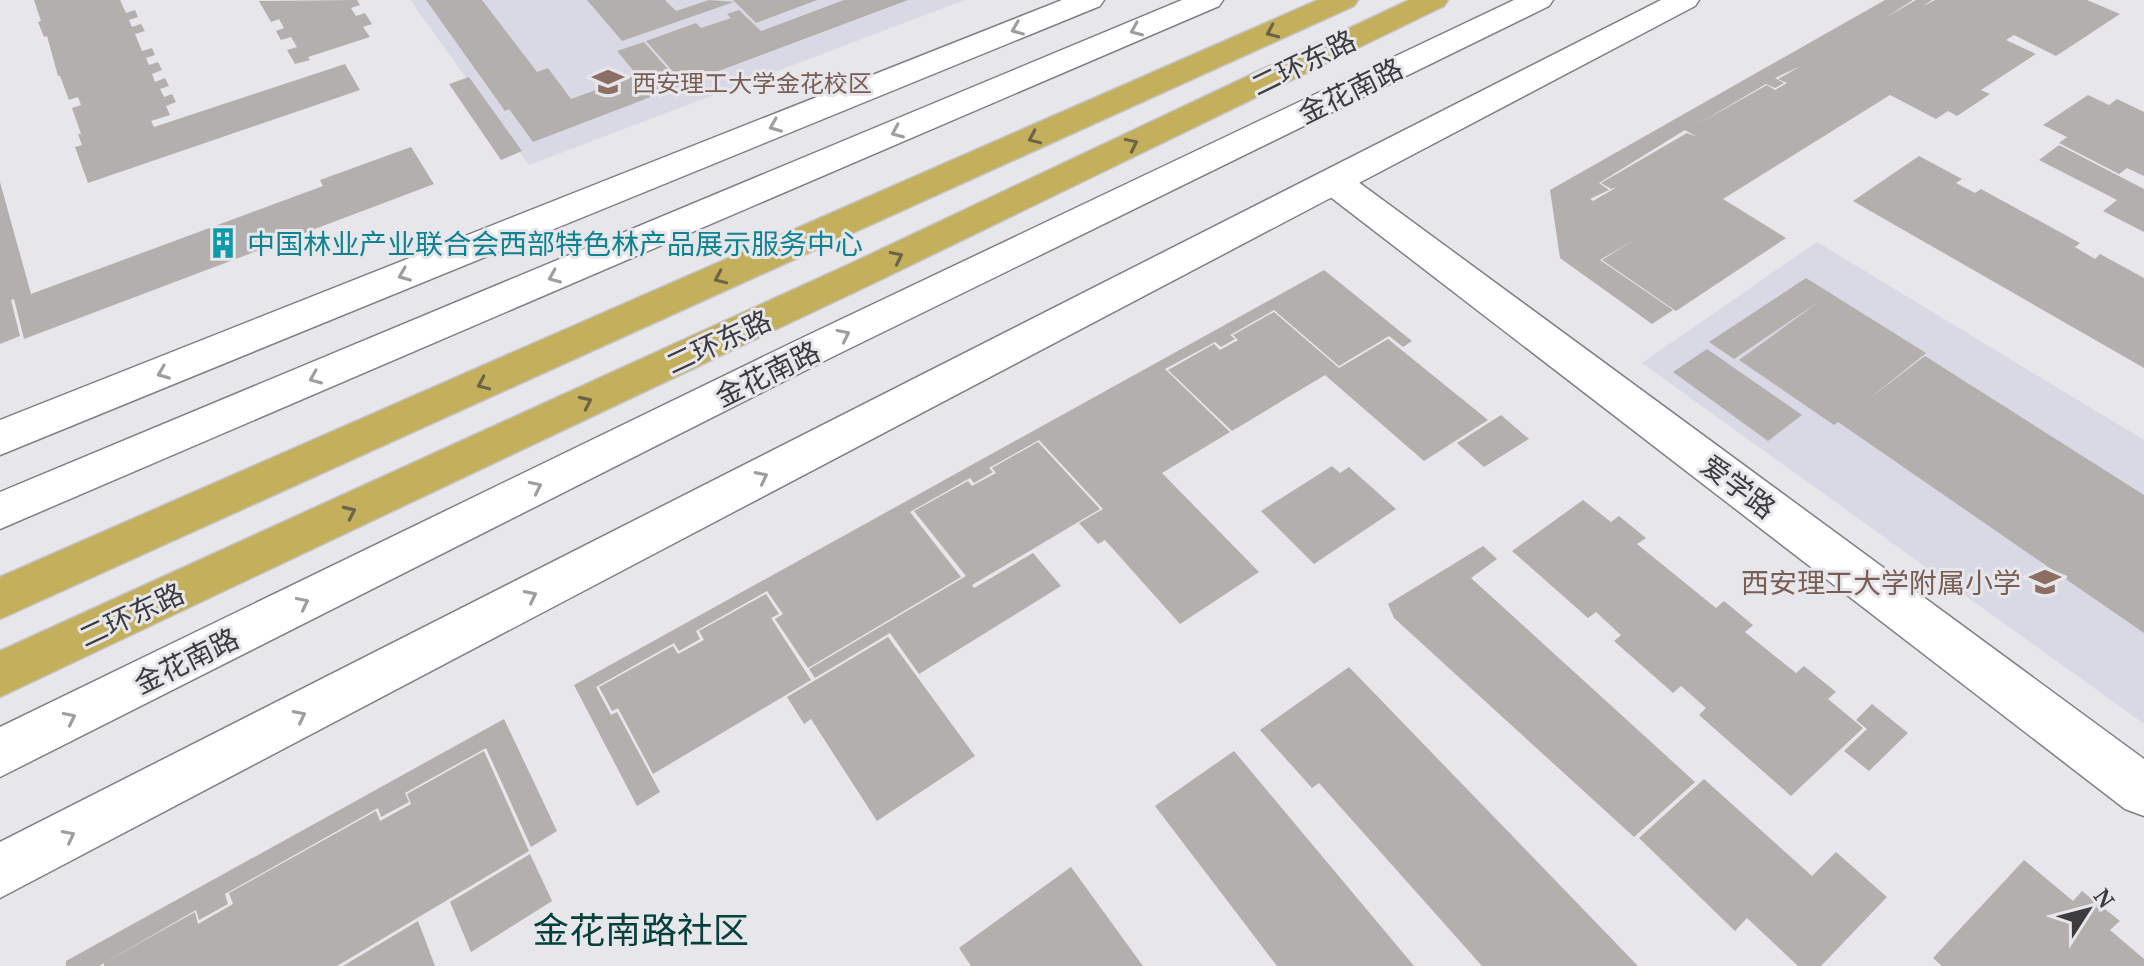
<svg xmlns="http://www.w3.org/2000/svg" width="2144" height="966" font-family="'Noto Serif','Noto Sans SC',serif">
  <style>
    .built { fill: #d8d9e5 }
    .building { fill: #b3afac; fill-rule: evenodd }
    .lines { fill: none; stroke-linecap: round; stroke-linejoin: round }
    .minor-casing { stroke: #7f8084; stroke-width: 3 }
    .tertiary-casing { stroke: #7f8084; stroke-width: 3 }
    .secondary-casing { stroke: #7f8084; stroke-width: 3 }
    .trunk-casing { stroke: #c4c4c5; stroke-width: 3 }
    .minor { fill: #fff; fill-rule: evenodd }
    .tertiary { fill: #fff; fill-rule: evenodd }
    .secondary { fill: #fff; fill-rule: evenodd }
    .trunk { fill: #c4af5c; fill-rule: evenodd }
    .oneway { stroke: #9e9e9e }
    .oneway2 { stroke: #6c6448 }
    .labels { text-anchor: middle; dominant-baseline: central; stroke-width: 6; stroke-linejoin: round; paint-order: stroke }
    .far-education-label { font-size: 24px; fill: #785e54; stroke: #e6e6eb; text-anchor: start }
    .street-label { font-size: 28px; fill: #3c3c3e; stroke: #e6e6eb }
    .culture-label { font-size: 28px; fill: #0d838f; stroke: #e6e6eb; text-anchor: start }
    .education-label { font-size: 28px; fill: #785e54; stroke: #e6e6eb; text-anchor: end }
    .near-neighbourhood-label { font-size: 36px; fill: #00403b; stroke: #e6e6eb }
  </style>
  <rect width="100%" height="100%" fill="#e6e6eb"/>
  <g class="built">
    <polygon points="410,0 965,0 529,165"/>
    <polygon points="1817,242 2144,440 2144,724 1642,363"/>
  </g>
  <g class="building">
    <polygon points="34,0 120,0 126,13 135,10 138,17 129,20 132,27 141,24 145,31 135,34 142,51 152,48 155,55 146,58 149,65 158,62 162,70 152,74 155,82 165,78 169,86 160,89 164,97 172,94 176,102 166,106 170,115 151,121 154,127 345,64 360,90 88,183 75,147 82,145 78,134 81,134 72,108 81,105 78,97 69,100 60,76 58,76 47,36 44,37 38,22 41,21"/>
    <polygon points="357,0 360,5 351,8 356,16 365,13 372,24 363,27 370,37 308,57 310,60 295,64 287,50 297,47 291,37 281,40 276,31 284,28 279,19 271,22 259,1"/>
    <polygon points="426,0 482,0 537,72 548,68 571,99 637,75 617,51 644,42 682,85 533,142 509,109 505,111"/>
    <polygon points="587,0 665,0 676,11 709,0 734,2 622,41"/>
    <polygon points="733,0 817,0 756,23"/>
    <polygon points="844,0 908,0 684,84 646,41 696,23 701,28 731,18 727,14 739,10 761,31"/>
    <path d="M1885 0H1913L1885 18 1916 0H1932L1923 6 1935 0H2087L2120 14 2056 56 2014 35 2006 40 2036 54 1981 90 1990 94 1957 116 1948 111 1936 119 1890 95 1723 199 1786 238 1676 311 1602 260 1634 240 1600 260 1673 310 1652 324 1560 258 1550 190ZM1801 66 1778 79 1787 83 1775 90 1767 85 1696 125 1766 84 1775 88 1784 83 1775 78ZM1685 130 1697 137 1687 133 1601 183 1611 189 1617 187 1593 201 1590 199 1609 190 1599 183Z"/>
    <polygon points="469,77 522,151 501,160 449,84"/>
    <polygon points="2088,95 2109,105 2117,99 2144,112 2144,176 2127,168 2119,174 2059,143 2067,137 2043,125"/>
    <polygon points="2059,145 2144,189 2144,232 2103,211 2117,200 2039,160"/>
    <polygon points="411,147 434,184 24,339 14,299 11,300 20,336 0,344 0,182 31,294 323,186 320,180"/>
    <polygon points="1919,156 1962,179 1956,183 1975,193 1981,189 2080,243 2075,247 2095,259 2100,254 2144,278 2144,368 1853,201"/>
    <polygon points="1324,270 1412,341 1403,347 1389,336 1339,366 1274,310 1230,335 1235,339 1221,347 1215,342 1165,369 1230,432 1162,473 1259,572 1180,624 1105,540 1098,544 1079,523 1103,509 1039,440 989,468 993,472 974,483 970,478 910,512 961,577 808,668 775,619 783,614 767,591 696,631 700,639 679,651 674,643 596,687 611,715 617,712 660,792 637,806 574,685"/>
    <polygon points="1806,278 1926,353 1865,402 1925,356 2144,495 2144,633 1838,422 1834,425 1739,360 1820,301 1734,359 1709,342"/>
    <polygon points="1274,312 1339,368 1388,339 1488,420 1424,461 1325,375 1232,431 1168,370 1214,344 1220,350 1238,340 1233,335"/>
    <polygon points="1707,349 1802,415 1768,441 1673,372"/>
    <polygon points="1501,415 1529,439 1484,467 1457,443"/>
    <polygon points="1038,442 1100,509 972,585 974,588 1033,553 1061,586 919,674 890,633 815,678 809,669 966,576 914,511 968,481 972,486 996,473 992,468"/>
    <polygon points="1332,466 1340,473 1349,467 1396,509 1314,564 1261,511"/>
    <polygon points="1583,500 1611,522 1619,516 1646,538 1637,544 1716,608 1724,601 1753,625 1745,632 1796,673 1804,666 1836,692 1828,699 1863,728 1791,796 1699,715 1706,708 1681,686 1673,693 1614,641 1621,635 1596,612 1588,618 1512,551"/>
    <polygon points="1483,546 1497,559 1471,578 1695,782 1634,837 1394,618 1388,604"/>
    <polygon points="766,594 779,614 771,618 811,680 653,774 618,708 612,711 599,687 673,646 678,654 704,640 699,631"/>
    <polygon points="888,637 975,756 877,821 811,719 804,724 787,697"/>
    <polygon points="1349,667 1638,966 1482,966 1319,783 1312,788 1260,730"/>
    <polygon points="1872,704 1908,733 1869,771 1844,751 1867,729 1856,720"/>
    <polygon points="504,719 557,831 531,847 486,748 405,793 409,802 381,817 378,808 225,894 228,904 199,920 196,910 99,966 66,966 66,961"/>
    <polygon points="484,751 529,851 337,966 104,966 104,963 195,912 198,924 233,904 229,893 376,811 380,821 411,804 407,794"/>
    <polygon points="1234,751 1414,966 1277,966 1155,806"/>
    <polygon points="1704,779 1812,876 1836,852 1887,897 1821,966 1798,966 1747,918 1735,931 1639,838"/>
    <polygon points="530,854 552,901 471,952 450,902"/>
    <polygon points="2024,860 2073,901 2082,891 2120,921 2110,930 2144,959 2144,966 1942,966 1933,958"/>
    <polygon points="1071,867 1143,966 971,966 959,948"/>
    <polygon points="418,921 435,966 343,966"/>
  </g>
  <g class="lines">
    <defs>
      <g id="minor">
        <polygon points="1062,0 1104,0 1100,6 0,455 0,420"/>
        <polygon points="1661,0 1699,0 1695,6 0,898 0,842"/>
      </g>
      <polygon id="tertiary" points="1333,170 1346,173 2144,759 2144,816 2125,809 1320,189 1315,181 1320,173"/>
      <g id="secondary">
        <polygon points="1182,0 1223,0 1219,6 0,529 0,492"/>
        <polygon points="1514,0 1553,0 1549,6 832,357 0,777 0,727 804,337"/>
      </g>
      <g id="trunk">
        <polygon points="1318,0 1358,0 1354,6 0,619 0,577"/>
        <polygon points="1409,0 1448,0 1444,6 878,281 0,697 0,651 852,263"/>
      </g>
    </defs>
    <use href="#minor" class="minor-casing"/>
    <use href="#tertiary" class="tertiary-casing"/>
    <use href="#secondary" class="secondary-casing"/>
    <use href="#trunk" class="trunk-casing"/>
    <use href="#minor" class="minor"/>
    <use href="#tertiary" class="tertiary"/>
    <use href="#secondary" class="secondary"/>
    <use href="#trunk" class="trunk"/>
  </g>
  <defs><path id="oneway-chevron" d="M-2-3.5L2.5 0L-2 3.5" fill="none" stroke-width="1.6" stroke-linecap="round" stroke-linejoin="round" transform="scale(2)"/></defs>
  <g class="oneway">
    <use href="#oneway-chevron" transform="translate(1017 29) rotate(158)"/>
    <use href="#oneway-chevron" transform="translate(1136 30) rotate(157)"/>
    <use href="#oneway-chevron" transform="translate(775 126) rotate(158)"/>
    <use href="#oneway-chevron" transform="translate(897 132) rotate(157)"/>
    <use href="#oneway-chevron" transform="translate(404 275) rotate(158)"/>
    <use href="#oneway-chevron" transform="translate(554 277) rotate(157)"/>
    <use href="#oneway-chevron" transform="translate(844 335) rotate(-26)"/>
    <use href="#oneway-chevron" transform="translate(163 373) rotate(158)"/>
    <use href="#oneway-chevron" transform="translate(315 378) rotate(157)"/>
    <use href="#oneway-chevron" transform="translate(762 477) rotate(-27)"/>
    <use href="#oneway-chevron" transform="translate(536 487) rotate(-26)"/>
    <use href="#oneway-chevron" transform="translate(531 596) rotate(-27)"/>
    <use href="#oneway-chevron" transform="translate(303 603) rotate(-26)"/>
    <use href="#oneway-chevron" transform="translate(300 716) rotate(-27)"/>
    <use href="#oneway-chevron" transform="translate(70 718) rotate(-26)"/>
    <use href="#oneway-chevron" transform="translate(69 836) rotate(-27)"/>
  </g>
  <g class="oneway2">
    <use href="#oneway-chevron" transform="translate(1272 32) rotate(156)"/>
    <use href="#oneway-chevron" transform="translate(1034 138) rotate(156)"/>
    <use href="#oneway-chevron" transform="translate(1132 144) rotate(-26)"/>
    <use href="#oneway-chevron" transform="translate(897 257) rotate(-26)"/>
    <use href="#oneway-chevron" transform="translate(720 278) rotate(156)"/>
    <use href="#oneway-chevron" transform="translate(483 384) rotate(156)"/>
    <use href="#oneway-chevron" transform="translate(586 402) rotate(-25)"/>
    <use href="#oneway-chevron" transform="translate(350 512) rotate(-25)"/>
  </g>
  <defs>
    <symbol id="university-bare" viewBox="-9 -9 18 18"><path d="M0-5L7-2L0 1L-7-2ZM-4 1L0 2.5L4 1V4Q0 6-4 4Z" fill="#8d6e63" stroke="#e6e6eb" stroke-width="2.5" paint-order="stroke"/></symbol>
    <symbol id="building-bare" viewBox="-9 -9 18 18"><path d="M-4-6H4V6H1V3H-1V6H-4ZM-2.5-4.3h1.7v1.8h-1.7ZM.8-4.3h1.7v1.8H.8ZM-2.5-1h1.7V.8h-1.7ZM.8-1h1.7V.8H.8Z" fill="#0f9aa8" stroke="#e6e6eb" stroke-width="2.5" paint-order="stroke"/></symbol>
    <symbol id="school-bare" viewBox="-9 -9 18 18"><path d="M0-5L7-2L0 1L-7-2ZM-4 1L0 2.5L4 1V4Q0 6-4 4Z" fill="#8d6e63" stroke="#e6e6eb" stroke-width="2.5" paint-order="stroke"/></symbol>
  </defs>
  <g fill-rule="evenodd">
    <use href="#university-bare" x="586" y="60" width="44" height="44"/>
    <use href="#building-bare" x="201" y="221" width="44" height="44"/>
    <use href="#school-bare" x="2023" y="560" width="44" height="44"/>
  </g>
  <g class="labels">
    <g class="far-education-label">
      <text x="632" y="82">西安理工大学金花校区</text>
    </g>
    <g class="street-label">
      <text transform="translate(1303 62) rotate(-26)">二环东路</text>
      <text transform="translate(1350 90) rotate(-26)">金花南路</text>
      <text transform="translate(718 341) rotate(-25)">二环东路</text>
      <text transform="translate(767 373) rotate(-26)">金花南路</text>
      <text transform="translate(1739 486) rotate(37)">爱学路</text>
      <text transform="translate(131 614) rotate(-25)">二环东路</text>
      <text transform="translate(186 660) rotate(-26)">金花南路</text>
    </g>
    <g class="culture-label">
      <text x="247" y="243">中国林业产业联合会西部特色林产品展示服务中心</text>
    </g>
    <g class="education-label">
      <text x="2021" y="582">西安理工大学附属小学</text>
    </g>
    <g class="near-neighbourhood-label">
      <text x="641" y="929">金花南路社区</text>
    </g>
  </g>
  <g transform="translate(2088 910) rotate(54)" stroke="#e6e6eb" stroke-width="6" paint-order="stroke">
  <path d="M0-6L14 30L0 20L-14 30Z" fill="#3c3c3e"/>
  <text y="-12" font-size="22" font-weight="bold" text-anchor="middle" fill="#3c3c3e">N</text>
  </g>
</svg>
